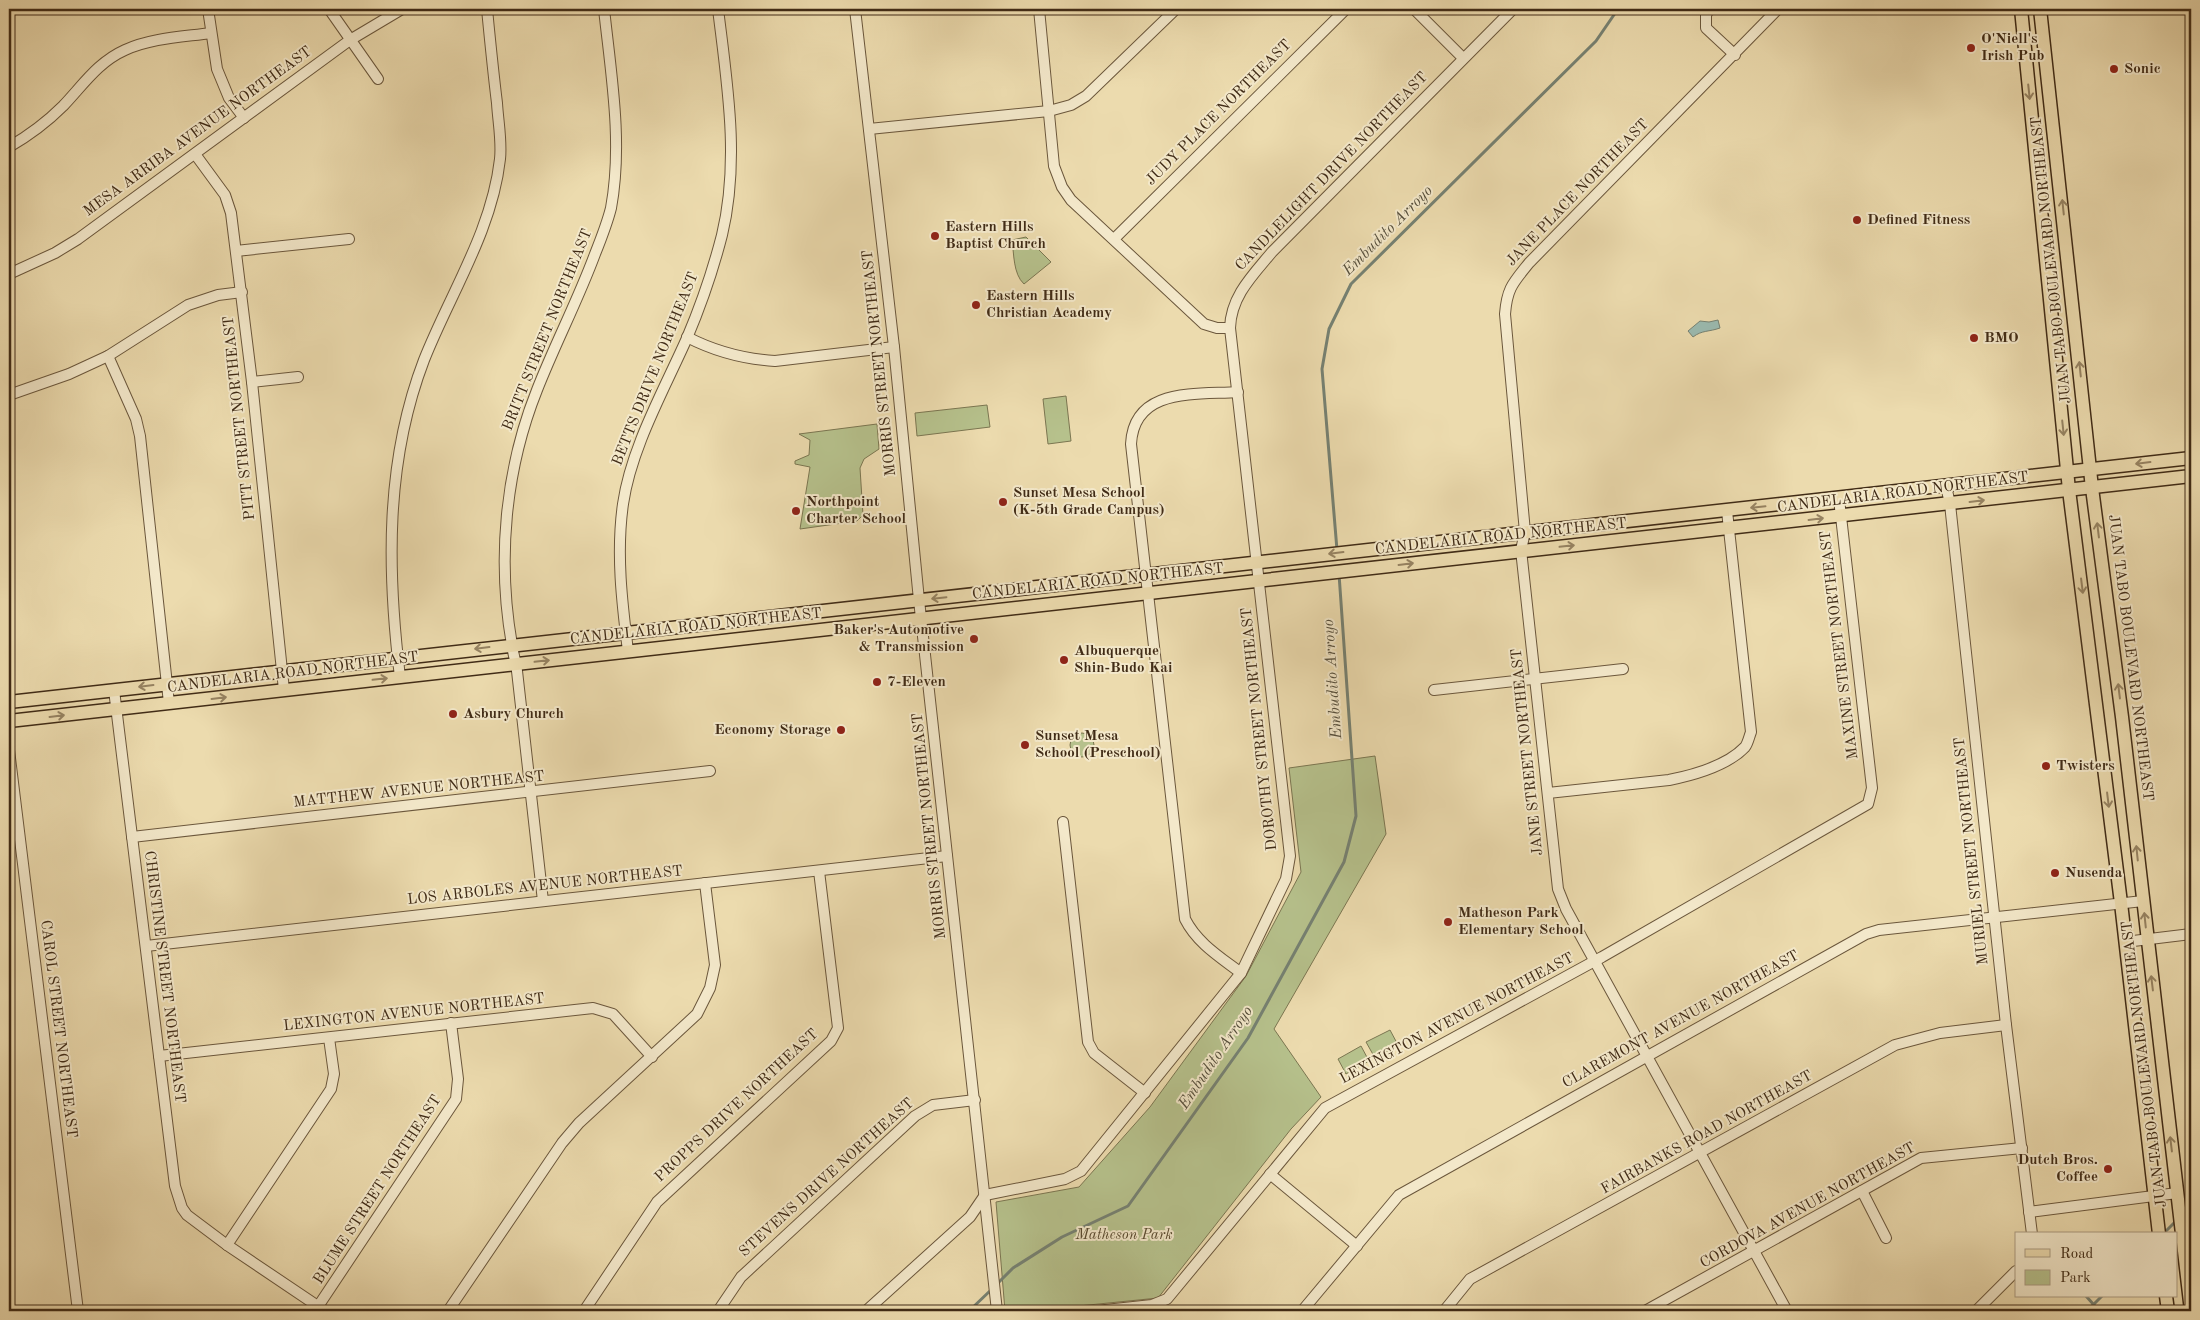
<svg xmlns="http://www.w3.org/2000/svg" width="2200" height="1320" font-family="'Old Standard TT',serif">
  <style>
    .green { fill: #b6c18c; stroke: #7b7651 }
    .water { fill: #9abab0; stroke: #768172 }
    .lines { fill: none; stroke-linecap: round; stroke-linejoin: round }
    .stream { stroke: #768172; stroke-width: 3 }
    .minor-casing { stroke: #6b573c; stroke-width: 12 }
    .major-casing { stroke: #402b16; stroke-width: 15 }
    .minor { stroke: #f3e8ca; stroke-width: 10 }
    .major { stroke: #ecdbae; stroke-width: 12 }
    .oneway { stroke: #968362 }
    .poi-dot { fill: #8f2418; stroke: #f3e8ca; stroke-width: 2 }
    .labels { text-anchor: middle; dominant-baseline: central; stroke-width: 4; stroke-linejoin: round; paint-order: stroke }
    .poi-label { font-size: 15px; font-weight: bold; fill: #402b16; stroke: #f3e8ca; text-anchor: start }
    .street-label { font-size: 15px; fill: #402b16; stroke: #f3e8ca }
    .park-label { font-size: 15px; font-style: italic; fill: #58492e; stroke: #f3e8ca }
    .water-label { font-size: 16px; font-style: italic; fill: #564f3c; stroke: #f3e8ca }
  </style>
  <rect width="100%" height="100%" fill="#ecdbae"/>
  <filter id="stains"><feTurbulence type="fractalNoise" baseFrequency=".004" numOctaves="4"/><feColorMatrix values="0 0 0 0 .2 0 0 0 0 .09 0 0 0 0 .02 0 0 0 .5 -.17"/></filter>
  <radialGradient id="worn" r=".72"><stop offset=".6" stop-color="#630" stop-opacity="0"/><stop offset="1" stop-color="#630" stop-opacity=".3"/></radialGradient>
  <g class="green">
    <path d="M1026 237 1051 262 1024 284C1013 274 1014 253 1012 240Z"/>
    <polygon points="1066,396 1071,441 1048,444 1043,399"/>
    <polygon points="987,405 990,427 917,436 915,413"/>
    <polygon points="877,424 879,449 864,459 860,468 863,515 857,521 800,529 810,467 795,464 795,461 809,455 810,440 799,434"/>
    <circle cx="1082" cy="745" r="12"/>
    <polygon points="1375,756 1386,834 1274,1029 1321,1097 1291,1129 1158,1298 1029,1311 1005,1311 996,1202 1079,1187 1150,1107 1246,976 1301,872 1289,768"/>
    <polygon points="1390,1030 1398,1045 1375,1058 1366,1042"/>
    <polygon points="1361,1046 1369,1061 1346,1074 1338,1059"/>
  </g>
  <path class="water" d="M1718 320 1720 328C1709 332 1702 330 1693 337L1688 331 1700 321 1709 322Z"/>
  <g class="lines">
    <g class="stream">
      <polyline points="1337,550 1322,369 1329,329 1351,284 1596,41 1618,9"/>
      <polyline points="2183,1214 2191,1205"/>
      <polyline points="2164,1233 2177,1220"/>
      <polyline points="997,1284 1013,1268 1062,1237 1128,1206 1248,1038 1344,862 1356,816 1339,574"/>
      <polyline points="2086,1296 2094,1305"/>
      <polyline points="969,1311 992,1289"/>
      <polyline points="2087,1311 2102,1296"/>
    </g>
    <defs>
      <g id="minor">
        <polyline points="208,9 217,69 229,98 244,118"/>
        <polyline points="329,9 378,79"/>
        <polyline points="855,9 894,347 919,600 997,1311"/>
        <polyline points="1039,9 1054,166 1062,187 1071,200 1204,324 1217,328 1230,328"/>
        <polyline points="1414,9 1463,58"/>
        <polyline points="1709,9 1706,15 1706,28 1735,55"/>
        <path d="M1778 9 1529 263C1513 283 1507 288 1505 314L1525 532 1521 550 1558 889 1566 909 1787 1311"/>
        <polyline points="869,129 1049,111 1071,105 1086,96 1176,9"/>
        <path d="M9 147C28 136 47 122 63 106 83 85 98 62 125 50 151 38 182 37 211 33"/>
        <polyline points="195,154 225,195 231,213 252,382 284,690"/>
        <polyline points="1114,239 1346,9"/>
        <polyline points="236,251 349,239"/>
        <polyline points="9,274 55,253 78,239 350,40 402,9"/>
        <path d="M687 337C716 352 743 359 775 361L894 347"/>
        <polyline points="108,356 136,419 140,436 169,703"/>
        <polyline points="252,382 298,377"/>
        <path d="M1238 392C1196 395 1134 387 1131 444L1185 919C1197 943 1220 957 1241 973"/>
        <polyline points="9,395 69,374 108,356 188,305 218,295 242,292"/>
        <polyline points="1946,486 1950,504 2006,1025 2032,1234"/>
        <path d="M628 651C622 603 616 553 623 504 631 448 664 390 687 338 701 305 713 270 722 235 740 160 727 83 718 9"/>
        <path d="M400 677C387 570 385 462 424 360 450 294 492 231 500 159 502 141 498 121 497 103 493 71 490 40 487 9"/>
        <polyline points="114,690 175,1186 182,1208 187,1215 227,1245 325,1311"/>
        <polyline points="1434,690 1623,669"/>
        <polyline points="9,750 78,1311"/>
        <path d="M1548 793 1669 780C1694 775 1727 766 1745 747 1748 743 1749 737 1751 732L1727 511"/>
        <polyline points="1063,822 1088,1042 1094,1053 1145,1093"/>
        <polyline points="132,837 710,771"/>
        <path d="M543 901 517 671C516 662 513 654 512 645 497 560 505 470 537 390 555 344 578 300 595 254 601 239 607 224 611 208 623 143 611 74 604 9"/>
        <polyline points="2125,942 2191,934"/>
        <polyline points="146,946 947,856"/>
        <polyline points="159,1056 593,1008 613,1014 652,1057"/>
        <polyline points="1270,1174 1357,1246"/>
        <polyline points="1862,1191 1886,1238"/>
        <polyline points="2029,1212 2177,1193"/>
        <polyline points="227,1245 331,1089 334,1074 329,1038"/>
        <polyline points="315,1311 456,1099 458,1079 451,1023"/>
        <polyline points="448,1311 562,1143 579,1123 697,1014 710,988 715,965 705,883"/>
        <polyline points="584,1311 657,1202 831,1041 838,1028 819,871"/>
        <polyline points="718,1311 741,1277 915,1116 933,1105 975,1100"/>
        <path d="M866 1311 970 1217 985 1195 1065 1179 1081 1171 1241 973 1286 879 1290 856 1230 328C1231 296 1253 275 1272 252L1513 9"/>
        <polyline points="1096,1311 1152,1305 1167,1299 1325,1108 1602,957 1868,804 1872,788 1839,499"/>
        <polyline points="1302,1311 1399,1195 1866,934 1879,930 2143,901"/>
        <polyline points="1444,1311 1470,1279 1895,1045 1940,1033 2006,1025"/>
        <polyline points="1645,1311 1921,1158 2022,1148"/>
        <polyline points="1976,1311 2016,1271"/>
      </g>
      <g id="major">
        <polyline points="2021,9 2069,490 2121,903 2159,1234"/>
        <polyline points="2040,9 2092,488 2122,717 2191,1311"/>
        <polyline points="9,702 2191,458"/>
        <polyline points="9,721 2191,476"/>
        <polyline points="2166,1296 2168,1311"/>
      </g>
    </defs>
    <use href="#minor" class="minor-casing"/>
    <use href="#major" class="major-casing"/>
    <use href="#minor" class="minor"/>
    <use href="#major" class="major"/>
  </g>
  <defs><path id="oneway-shaft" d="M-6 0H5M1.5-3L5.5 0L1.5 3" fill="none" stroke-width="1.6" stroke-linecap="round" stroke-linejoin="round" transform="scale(1.25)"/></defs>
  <g class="oneway">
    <use href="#oneway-shaft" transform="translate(2029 92) rotate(84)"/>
    <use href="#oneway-shaft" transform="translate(2063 207) rotate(-96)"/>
    <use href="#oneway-shaft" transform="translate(2080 369) rotate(-96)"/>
    <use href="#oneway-shaft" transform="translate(2063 428) rotate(84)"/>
    <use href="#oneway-shaft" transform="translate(2143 463) rotate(173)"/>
    <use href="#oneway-shaft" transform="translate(1977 501) rotate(-7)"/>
    <use href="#oneway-shaft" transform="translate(1758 507) rotate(174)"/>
    <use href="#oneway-shaft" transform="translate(1816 519) rotate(-7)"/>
    <use href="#oneway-shaft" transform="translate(2098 530) rotate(-97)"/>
    <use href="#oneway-shaft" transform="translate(1567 546) rotate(-6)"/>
    <use href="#oneway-shaft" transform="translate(1336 553) rotate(173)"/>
    <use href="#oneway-shaft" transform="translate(1406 564) rotate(-7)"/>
    <use href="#oneway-shaft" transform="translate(2082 586) rotate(83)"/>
    <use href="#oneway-shaft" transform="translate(939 598) rotate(174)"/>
    <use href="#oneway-shaft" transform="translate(482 648) rotate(173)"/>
    <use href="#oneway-shaft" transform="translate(542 661) rotate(-6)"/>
    <use href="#oneway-shaft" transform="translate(380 679) rotate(-6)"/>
    <use href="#oneway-shaft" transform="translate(146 686) rotate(173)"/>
    <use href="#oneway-shaft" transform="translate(2119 691) rotate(-97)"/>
    <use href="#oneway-shaft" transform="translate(219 698) rotate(-7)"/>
    <use href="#oneway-shaft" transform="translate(57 716) rotate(-7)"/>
    <use href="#oneway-shaft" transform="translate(2108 800) rotate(83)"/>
    <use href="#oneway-shaft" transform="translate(2137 853) rotate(-96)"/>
    <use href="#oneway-shaft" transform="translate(2145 920) rotate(-96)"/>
    <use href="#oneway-shaft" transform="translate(2152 983) rotate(-97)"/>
    <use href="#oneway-shaft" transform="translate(2171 1144) rotate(-97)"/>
  </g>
  <g class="poi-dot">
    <circle cx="1971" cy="48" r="5"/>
    <circle cx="2114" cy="69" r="5"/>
    <circle cx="1857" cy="220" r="5"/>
    <circle cx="935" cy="236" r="5"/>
    <circle cx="976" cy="305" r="5"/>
    <circle cx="1974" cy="338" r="5"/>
    <circle cx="1003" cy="502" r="5"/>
    <circle cx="796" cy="511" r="5"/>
    <circle cx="974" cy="639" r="5"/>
    <circle cx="1064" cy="660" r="5"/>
    <circle cx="877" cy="682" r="5"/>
    <circle cx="453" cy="714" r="5"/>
    <circle cx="841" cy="730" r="5"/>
    <circle cx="1025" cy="745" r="5"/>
    <circle cx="2046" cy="766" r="5"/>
    <circle cx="2055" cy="873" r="5"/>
    <circle cx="1448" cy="922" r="5"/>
    <circle cx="2108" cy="1169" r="5"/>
  </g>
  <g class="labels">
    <g class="poi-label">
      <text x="1981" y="39">O'Niell's<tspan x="1981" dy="17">Irish Pub</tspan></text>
      <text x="2124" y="69">Sonic</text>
      <text x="1867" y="220">Defined Fitness</text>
      <text x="945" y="227">Eastern Hills<tspan x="945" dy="17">Baptist Church</tspan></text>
      <text x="986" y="296">Eastern Hills<tspan x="986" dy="17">Christian Academy</tspan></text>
      <text x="1984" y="338">BMO</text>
      <text x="1013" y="493">Sunset Mesa School<tspan x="1013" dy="17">(K-5th Grade Campus)</tspan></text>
      <text x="806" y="502">Northpoint<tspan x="806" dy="17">Charter School</tspan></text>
      <text x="964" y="630" text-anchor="end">Baker's Automotive<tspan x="964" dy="17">&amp; Transmission</tspan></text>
      <text x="1074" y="651">Albuquerque<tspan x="1074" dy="17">Shin-Budo Kai</tspan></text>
      <text x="887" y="682">7-Eleven</text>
      <text x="463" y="714">Asbury Church</text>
      <text x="831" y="730" text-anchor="end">Economy Storage</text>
      <text x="1035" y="736">Sunset Mesa<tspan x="1035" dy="17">School (Preschool)</tspan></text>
      <text x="2056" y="766">Twisters</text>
      <text x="2065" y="873">Nusenda</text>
      <text x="1458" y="913">Matheson Park<tspan x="1458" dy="17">Elementary School</tspan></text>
      <text x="2098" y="1160" text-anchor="end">Dutch Bros.<tspan x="2098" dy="17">Coffee</tspan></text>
    </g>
    <g class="street-label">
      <text transform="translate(1219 113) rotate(-45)">JUDY PLACE NORTHEAST</text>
      <text transform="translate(198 132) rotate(-36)">MESA ARRIBA AVENUE NORTHEAST</text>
      <text transform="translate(1332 172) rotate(-46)">CANDLELIGHT DRIVE NORTHEAST</text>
      <text transform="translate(1578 193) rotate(-46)">JANE PLACE NORTHEAST</text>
      <text transform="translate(2052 260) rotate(-96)">JUAN TABO BOULEVARD NORTHEAST</text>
      <text transform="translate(548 330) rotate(-68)">BRITT STREET NORTHEAST</text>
      <text transform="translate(880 363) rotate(-96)">MORRIS STREET NORTHEAST</text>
      <text transform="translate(656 369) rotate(-68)">BETTS DRIVE NORTHEAST</text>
      <text transform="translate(240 418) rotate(-96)">PITT STREET NORTHEAST</text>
      <text transform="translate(1903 493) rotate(-7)">CANDELARIA ROAD NORTHEAST</text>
      <text transform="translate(1501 537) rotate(-6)">CANDELARIA ROAD NORTHEAST</text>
      <text transform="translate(1098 582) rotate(-6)">CANDELARIA ROAD NORTHEAST</text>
      <text transform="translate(696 627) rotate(-6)">CANDELARIA ROAD NORTHEAST</text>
      <text transform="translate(1840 645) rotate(-97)">MAXINE STREET NORTHEAST</text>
      <text transform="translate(2130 658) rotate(83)">JUAN TABO BOULEVARD NORTHEAST</text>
      <text transform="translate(293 673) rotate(-7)">CANDELARIA ROAD NORTHEAST</text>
      <text transform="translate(1260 729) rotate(-96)">DOROTHY STREET NORTHEAST</text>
      <text transform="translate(1528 752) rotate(-96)">JANE STREET NORTHEAST</text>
      <text transform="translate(419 790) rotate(-6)">MATTHEW AVENUE NORTHEAST</text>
      <text transform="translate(930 826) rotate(-96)">MORRIS STREET NORTHEAST</text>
      <text transform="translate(1972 851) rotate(-96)">MURIEL STREET NORTHEAST</text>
      <text transform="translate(545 886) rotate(-6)">LOS ARBOLES AVENUE NORTHEAST</text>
      <text transform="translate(164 977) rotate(83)">CHRISTINE STREET NORTHEAST</text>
      <text transform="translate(414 1013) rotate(-6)">LEXINGTON AVENUE NORTHEAST</text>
      <text transform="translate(1457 1019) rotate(-28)">LEXINGTON AVENUE NORTHEAST</text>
      <text transform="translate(1681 1020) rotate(-29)">CLAREMONT AVENUE NORTHEAST</text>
      <text transform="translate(58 1029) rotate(83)">CAROL STREET NORTHEAST</text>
      <text transform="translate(2145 1064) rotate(-97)">JUAN TABO BOULEVARD NORTHEAST</text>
      <text transform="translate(737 1106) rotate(-43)">PROPPS DRIVE NORTHEAST</text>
      <text transform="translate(1707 1133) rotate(-29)">FAIRBANKS ROAD NORTHEAST</text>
      <text transform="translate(827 1178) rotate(-42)">STEVENS DRIVE NORTHEAST</text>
      <text transform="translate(378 1190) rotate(-57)">BLUME STREET NORTHEAST</text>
      <text transform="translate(1808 1206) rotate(-29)">CORDOVA AVENUE NORTHEAST</text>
    </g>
    <g class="park-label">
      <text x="1124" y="1235">Matheson Park</text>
    </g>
    <g class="water-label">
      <text transform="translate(1388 231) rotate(-45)">Embudito Arroyo</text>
      <text transform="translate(1333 679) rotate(-94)">Embudito Arroyo</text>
      <text transform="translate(1216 1058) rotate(-56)">Embudito Arroyo</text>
    </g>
  </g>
  <rect width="2200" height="1320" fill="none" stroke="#ecdbae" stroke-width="30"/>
  <rect x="10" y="10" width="2180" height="1300" fill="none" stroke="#402b16" stroke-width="2.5"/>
  <rect x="15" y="15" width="2170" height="1290" fill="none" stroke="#402b16"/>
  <rect x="2015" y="1232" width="162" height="65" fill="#f3e8ca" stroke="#ab9c82"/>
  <rect x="2025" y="1249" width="25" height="8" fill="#ecdbae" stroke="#ab9c82"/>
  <text x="2060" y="1258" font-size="15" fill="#402b16">Road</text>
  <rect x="2025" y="1270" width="25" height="15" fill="#b6c18c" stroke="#ab9c82"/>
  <text x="2060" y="1282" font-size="15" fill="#402b16">Park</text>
  <rect width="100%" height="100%" filter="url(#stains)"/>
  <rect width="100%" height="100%" fill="url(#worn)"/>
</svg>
